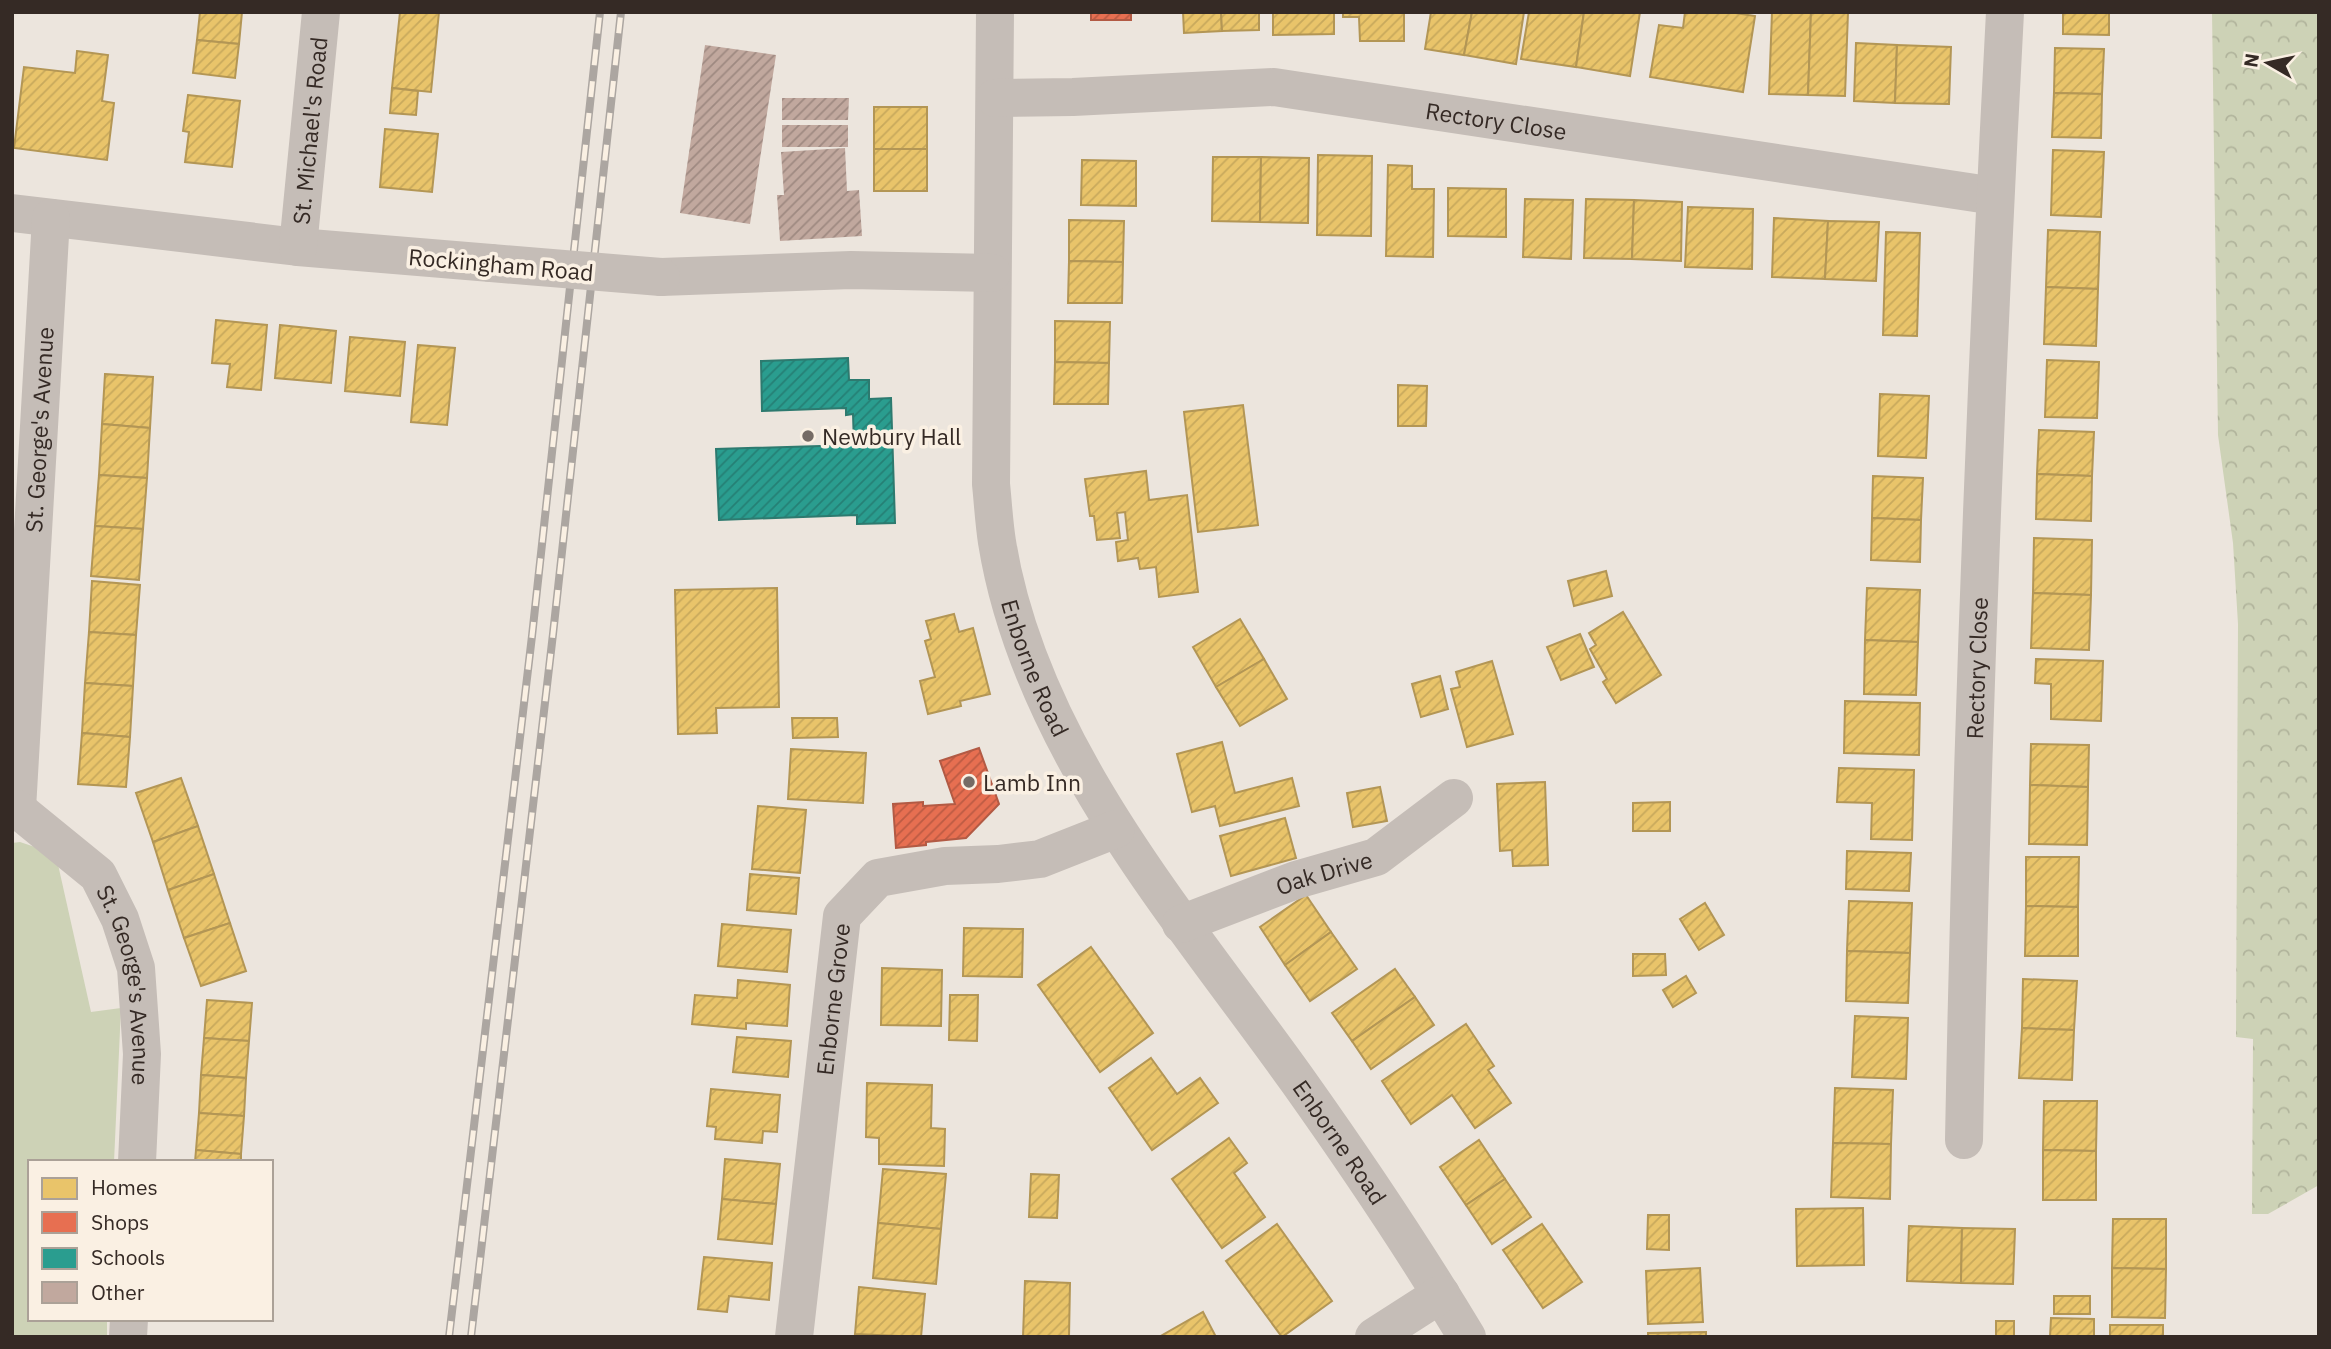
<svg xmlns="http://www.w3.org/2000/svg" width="2331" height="1349" font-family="'IBM Plex Sans',sans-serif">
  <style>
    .green { fill: #cdd2b6 }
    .park { fill: url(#park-crowns) }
    .homes { fill: url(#homes-hatch); stroke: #b39655; stroke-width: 2 }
    .shops { fill: url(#shops-hatch); stroke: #b25a44; stroke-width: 2 }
    .schools { fill: url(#schools-hatch); stroke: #2d7a6f; stroke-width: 2 }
    .building { fill: url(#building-hatch) }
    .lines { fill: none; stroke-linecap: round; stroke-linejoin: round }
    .street { stroke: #c5bdb7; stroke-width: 38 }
    .rail-casing { stroke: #aca6a1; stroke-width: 8 }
    .rail { stroke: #faf0e3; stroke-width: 5; stroke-dasharray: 16; stroke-linecap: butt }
    .street-bridge { stroke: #c5bdb7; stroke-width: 38 }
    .poi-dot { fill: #756b65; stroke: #faf0e3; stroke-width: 2.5 }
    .labels { text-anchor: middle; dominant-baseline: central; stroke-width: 7; stroke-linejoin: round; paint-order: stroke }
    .street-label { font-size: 23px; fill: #352a25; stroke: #faf0e3 }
    .poi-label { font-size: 23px; fill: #352a25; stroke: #faf0e3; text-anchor: start }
  </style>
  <defs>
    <pattern id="park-crowns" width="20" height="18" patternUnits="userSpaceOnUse" patternTransform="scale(1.75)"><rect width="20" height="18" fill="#cdd2b6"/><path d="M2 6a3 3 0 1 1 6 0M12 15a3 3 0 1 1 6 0" fill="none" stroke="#b1b49c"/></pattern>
    <pattern id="homes-hatch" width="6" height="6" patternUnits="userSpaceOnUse" patternTransform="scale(1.75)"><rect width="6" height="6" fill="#e9c46a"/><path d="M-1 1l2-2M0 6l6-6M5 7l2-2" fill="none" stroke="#c8a95c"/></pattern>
    <pattern id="shops-hatch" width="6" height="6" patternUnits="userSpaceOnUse" patternTransform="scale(1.75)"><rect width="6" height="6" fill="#e76f51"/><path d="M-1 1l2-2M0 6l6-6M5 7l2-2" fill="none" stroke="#bc5b43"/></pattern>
    <pattern id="schools-hatch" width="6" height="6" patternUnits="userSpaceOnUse" patternTransform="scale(1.75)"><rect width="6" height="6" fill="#2a9d8f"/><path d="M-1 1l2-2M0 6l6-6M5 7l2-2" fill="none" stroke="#258075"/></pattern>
    <pattern id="building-hatch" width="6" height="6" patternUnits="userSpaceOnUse" patternTransform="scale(1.75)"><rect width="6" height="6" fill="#c1a89e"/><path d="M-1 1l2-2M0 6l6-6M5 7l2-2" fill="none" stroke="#9e8981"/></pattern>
  </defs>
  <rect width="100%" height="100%" fill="#ece5dd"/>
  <polygon class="green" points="20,842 47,851 57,860 91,1012 121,1008 114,1162 30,1162 30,1319 107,1319 107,1337 12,1337 12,843"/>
  <polygon class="park" points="2212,12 2319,12 2319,1185 2268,1214 2252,1214 2253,1039 2236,1037 2238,624 2233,543 2218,435"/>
  <g class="homes">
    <polygon points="200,12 242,12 239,44 197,40"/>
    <polygon points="400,12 439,12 431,92 392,88"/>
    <polygon points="1183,12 1221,12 1222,31 1184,33"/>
    <polygon points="1221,12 1259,12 1259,30 1222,31"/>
    <polygon points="1273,12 1334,12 1334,34 1273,35"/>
    <polygon points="1343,12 1404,12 1404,41 1360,41 1359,17 1343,17"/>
    <polygon points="1431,12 1472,12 1464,55 1425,49"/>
    <polygon points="1472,12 1524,12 1516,64 1464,55"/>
    <polygon points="1529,12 1584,12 1576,67 1521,59"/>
    <polygon points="1584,12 1640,12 1630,76 1576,67"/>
    <polygon points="1685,12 1729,12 1755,16 1743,92 1650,77 1659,25 1683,28"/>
    <polygon points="1772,12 1811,12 1808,95 1769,94"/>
    <polygon points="1811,12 1848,12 1845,96 1808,95"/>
    <polygon points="2063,12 2109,12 2109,35 2063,34"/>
    <polygon points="197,40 239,44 235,78 193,73"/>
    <polygon points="1856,43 1897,45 1895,103 1854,101"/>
    <polygon points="1897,45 1951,47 1949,104 1895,103"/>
    <polygon points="2055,48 2104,49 2102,94 2054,93"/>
    <polygon points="77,51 108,55 102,101 114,103 107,160 14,148 24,67 75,73"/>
    <polygon points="392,88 418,91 416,115 390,113"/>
    <polygon points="2054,93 2102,94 2101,138 2052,137"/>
    <polygon points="188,95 240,101 232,167 185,162 189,132 183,131"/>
    <rect x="874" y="107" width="53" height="42"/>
    <polygon points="385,129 438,134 432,192 380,187"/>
    <rect x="874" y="149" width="53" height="42"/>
    <polygon points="2053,150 2104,152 2101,217 2051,215"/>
    <polygon points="1318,155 1372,156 1371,236 1317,235"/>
    <polygon points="1213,157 1261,157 1260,222 1212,221"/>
    <polygon points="1261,157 1309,158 1308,223 1260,222"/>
    <polygon points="1082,160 1136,161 1136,206 1081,205"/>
    <polygon points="1388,165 1412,166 1412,189 1434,189 1433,257 1386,256"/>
    <polygon points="1448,188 1506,189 1506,237 1448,236"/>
    <polygon points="1525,199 1573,200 1571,259 1523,257"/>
    <polygon points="1586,199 1634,200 1632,259 1584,258"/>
    <polygon points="1634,200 1682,202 1681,261 1632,259"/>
    <polygon points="1688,207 1753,209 1752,269 1685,267"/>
    <polygon points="1774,218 1828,221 1825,279 1772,277"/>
    <polygon points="1069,220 1124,221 1123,262 1069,261"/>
    <polygon points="1828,221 1879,222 1876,281 1825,279"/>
    <polygon points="2048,230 2100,232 2098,289 2046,287"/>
    <polygon points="1886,232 1920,233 1917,336 1883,335"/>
    <polygon points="1069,261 1123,262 1122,303 1068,303"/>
    <polygon points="2046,287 2098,289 2096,346 2044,344"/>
    <polygon points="216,320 267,325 261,390 227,387 230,364 212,363"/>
    <polygon points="1055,321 1110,322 1109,363 1055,362"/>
    <polygon points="280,325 336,331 331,383 275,378"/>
    <polygon points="350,337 405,342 400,396 345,391"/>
    <polygon points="418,345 455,348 447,425 411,422"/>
    <polygon points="2047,360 2099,362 2097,418 2045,417"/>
    <polygon points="1055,362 1109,363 1108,404 1054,404"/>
    <polygon points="105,374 153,377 150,428 102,424"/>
    <polygon points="1398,385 1427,386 1426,426 1398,426"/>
    <polygon points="1880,394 1929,396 1926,458 1878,456"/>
    <polygon points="1243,405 1258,525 1198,532 1184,412"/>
    <polygon points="102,424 150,428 147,478 99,475"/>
    <polygon points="2039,430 2094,432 2092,476 2037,474"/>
    <polygon points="1146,471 1149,500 1187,495 1198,592 1159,597 1156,567 1140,569 1138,558 1118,561 1116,542 1128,540 1125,512 1117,513 1120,538 1097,540 1094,516 1090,516 1085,479"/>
    <polygon points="2037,474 2092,476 2091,521 2036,519"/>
    <polygon points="99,475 147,478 143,529 95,526"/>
    <polygon points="1873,476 1923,478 1921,520 1872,518"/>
    <polygon points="1872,518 1921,520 1920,562 1871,560"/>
    <polygon points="95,526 143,529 139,580 91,576"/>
    <polygon points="2034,538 2092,540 2091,595 2033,593"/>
    <polygon points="1606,571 1612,596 1574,606 1568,581"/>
    <polygon points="92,581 140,585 136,635 89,632"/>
    <polygon points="777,588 779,707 716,708 717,733 678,734 675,590"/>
    <polygon points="1867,588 1920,590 1918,642 1865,640"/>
    <polygon points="2033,593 2091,595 2089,650 2031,648"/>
    <polygon points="1623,612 1661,675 1616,703 1603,682 1607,679 1590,649 1596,645 1589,633"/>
    <polygon points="954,614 959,632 973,628 990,694 960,701 961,706 928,714 920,681 935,677 925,641 931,639 926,621"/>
    <polygon points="1240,619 1264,659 1216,687 1193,647"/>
    <polygon points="89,632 136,635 133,686 85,683"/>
    <polygon points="1580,634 1594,667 1561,680 1547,647"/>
    <polygon points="1865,640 1918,642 1916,695 1864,694"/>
    <polygon points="1264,659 1287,699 1240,726 1216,687"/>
    <polygon points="2036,659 2103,661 2101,721 2051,719 2051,684 2035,683"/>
    <polygon points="1492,661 1513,734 1467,747 1451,689 1460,687 1456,672"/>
    <polygon points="1440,676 1448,709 1421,717 1412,684"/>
    <polygon points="85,683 133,686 130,737 82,733"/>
    <polygon points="1845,701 1920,703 1919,755 1844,753"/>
    <polygon points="792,718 837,718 838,737 793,738"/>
    <polygon points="82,733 130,737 126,787 78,784"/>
    <polygon points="1222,742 1235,793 1292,778 1299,806 1220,826 1215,806 1192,812 1177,754"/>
    <polygon points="2031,744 2089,745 2088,787 2030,785"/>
    <polygon points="791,749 866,753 863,803 788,799"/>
    <polygon points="1839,768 1914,770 1912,840 1871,839 1872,803 1837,802"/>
    <polygon points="181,778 198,826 153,842 136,793"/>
    <polygon points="1545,782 1548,865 1513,866 1512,850 1500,851 1497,784"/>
    <polygon points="2030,785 2088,787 2087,845 2029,844"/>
    <polygon points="1380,787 1387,821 1353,827 1347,793"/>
    <polygon points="1670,802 1670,831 1633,831 1633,803"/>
    <polygon points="758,806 806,810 800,873 752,869"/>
    <polygon points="1285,818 1296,858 1231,876 1220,836"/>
    <polygon points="198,826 214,874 168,890 153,842"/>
    <polygon points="1847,851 1911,853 1909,891 1846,889"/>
    <polygon points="2026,857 2079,857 2078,907 2026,906"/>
    <polygon points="214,874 230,923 184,938 168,890"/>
    <polygon points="750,874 799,878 796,914 747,910"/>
    <polygon points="1306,895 1331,932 1285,965 1260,927"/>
    <polygon points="1849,901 1912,903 1910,953 1847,951"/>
    <polygon points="1705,903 1724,935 1699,950 1680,919"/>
    <polygon points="2026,906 2078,907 2078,956 2025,956"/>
    <polygon points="230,923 246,971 201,986 184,938"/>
    <polygon points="722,924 791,930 787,972 718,966"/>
    <polygon points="964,928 1023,929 1022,977 963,976"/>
    <polygon points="1331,932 1357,969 1310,1001 1285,965"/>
    <polygon points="1091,947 1153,1033 1100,1072 1038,985"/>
    <polygon points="1847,951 1910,953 1908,1003 1846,1001"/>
    <polygon points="1633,954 1665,954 1666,975 1633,976"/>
    <polygon points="882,968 942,970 941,1026 881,1025"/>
    <polygon points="1395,969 1415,997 1352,1041 1332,1013"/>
    <polygon points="1686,976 1696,993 1673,1007 1663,990"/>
    <polygon points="2023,979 2077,981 2074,1030 2022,1028"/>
    <polygon points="738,980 790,985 787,1026 746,1023 746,1029 692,1024 695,995 737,998"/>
    <polygon points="950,995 978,995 977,1041 949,1040"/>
    <polygon points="1415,997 1434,1025 1371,1069 1352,1041"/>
    <polygon points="207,1000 252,1003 249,1041 204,1038"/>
    <polygon points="1855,1016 1908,1018 1906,1079 1852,1077"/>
    <polygon points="1466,1024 1494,1066 1488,1070 1511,1103 1475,1128 1452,1095 1411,1124 1382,1081"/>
    <polygon points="2022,1028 2074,1030 2072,1080 2019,1078"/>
    <polygon points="737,1037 791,1041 788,1077 733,1072"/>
    <polygon points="204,1038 249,1041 246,1078 201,1075"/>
    <polygon points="1151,1058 1177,1094 1200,1078 1218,1103 1152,1150 1109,1088"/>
    <polygon points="201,1075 246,1078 244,1116 199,1113"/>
    <polygon points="867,1083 932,1085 931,1128 945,1129 944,1166 879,1164 879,1138 866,1137"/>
    <polygon points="1835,1088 1893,1090 1891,1144 1833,1143"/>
    <polygon points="711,1089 780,1095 777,1132 763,1131 762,1143 715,1139 716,1127 707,1126"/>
    <polygon points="2044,1101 2097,1101 2096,1151 2043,1150"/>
    <polygon points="199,1113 244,1116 241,1154 196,1150"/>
    <polygon points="1229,1138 1247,1163 1234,1173 1265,1217 1222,1248 1172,1179"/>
    <polygon points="1479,1140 1505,1179 1466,1205 1440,1167"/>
    <polygon points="1833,1143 1891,1144 1890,1199 1831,1197"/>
    <polygon points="196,1150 241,1154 241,1162 195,1162"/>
    <polygon points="2043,1150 2096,1151 2096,1200 2043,1200"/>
    <polygon points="725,1159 780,1164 776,1204 722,1199"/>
    <polygon points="883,1169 946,1174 941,1229 878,1223"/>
    <polygon points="1031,1174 1059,1175 1057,1218 1029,1217"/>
    <polygon points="1505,1179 1531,1217 1492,1244 1466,1205"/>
    <polygon points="722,1199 776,1204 772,1244 718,1239"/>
    <polygon points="1863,1208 1864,1265 1797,1266 1796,1209"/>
    <polygon points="1648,1215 1669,1215 1669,1250 1647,1249"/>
    <polygon points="2113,1219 2166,1219 2166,1269 2112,1268"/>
    <polygon points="878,1223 941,1229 936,1284 873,1278"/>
    <polygon points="1277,1224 1332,1301 1282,1337 1226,1261"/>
    <polygon points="1542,1224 1582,1282 1543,1308 1503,1250"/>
    <polygon points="1909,1226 1962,1228 1961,1283 1907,1281"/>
    <polygon points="1962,1228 2015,1229 2013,1284 1961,1283"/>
    <polygon points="704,1257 772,1263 769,1300 729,1296 727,1312 698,1309"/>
    <polygon points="1700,1268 1703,1322 1648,1324 1646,1271"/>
    <polygon points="2112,1268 2166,1269 2165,1318 2112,1317"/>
    <polygon points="1025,1281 1070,1283 1069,1337 1023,1337"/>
    <polygon points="859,1287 925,1294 921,1337 855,1334"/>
    <rect x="2054" y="1296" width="36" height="18"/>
    <polygon points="1203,1312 1216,1337 1159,1337"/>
    <polygon points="2051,1318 2094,1319 2094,1337 2050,1337"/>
    <rect x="1996" y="1321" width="18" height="16"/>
    <rect x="2110" y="1325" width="53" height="12"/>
    <polygon points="1706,1332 1706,1337 1648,1337 1648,1333"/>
  </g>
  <g class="shops">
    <rect x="1091" y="12" width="40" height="8"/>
    <polygon points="979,748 999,804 966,838 926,842 926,845 896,848 893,804 923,802 923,806 955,804 940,761"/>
  </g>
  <polygon class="schools" points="848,358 849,380 869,380 869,399 891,398 895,523 857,524 857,515 719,520 716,449 854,445 853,414 846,415 846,408 762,411 761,361"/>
  <g class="building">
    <polygon points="705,45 776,55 750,224 680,213"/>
    <polygon points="782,98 849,98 848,120 782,120"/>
    <rect x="782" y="125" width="66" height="22"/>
    <polygon points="845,148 847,191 859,190 862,236 780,241 777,195 784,195 781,152"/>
  </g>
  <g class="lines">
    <g class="street">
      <path id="s1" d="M995 12 991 484C993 503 994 523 997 542 1030 747 1181 917 1298 1081 1357 1164 1414 1249 1467 1337"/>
      <path id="s2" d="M995 98 1073 97 1274 87 1995 196"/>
      <polyline points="12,213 298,247 491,263"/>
      <path id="s3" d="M298 247 321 12"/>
      <polyline points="661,277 851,270 992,273"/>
      <path id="s4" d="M17 809 51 218"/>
      <path id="s5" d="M17 809 98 875 120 919 136 968 142 1054 137 1162"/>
      <path id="s6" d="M1181 924 1296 880 1376 857 1454 798"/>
      <path id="s7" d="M1964 1140C1971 764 1985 388 2005 12"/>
      <polyline points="128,1337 129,1319"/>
      <path id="s8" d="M794 1337 842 916 878 878 945 866 998 864 1040 859 1116 829"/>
      <polyline points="1374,1337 1441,1294"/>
    </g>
    <defs>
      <g id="rail">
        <polyline points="449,1337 532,636 600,12"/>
        <polyline points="471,1337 553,634 621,12"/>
      </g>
    </defs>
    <use href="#rail" class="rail-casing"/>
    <use href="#rail" class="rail"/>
    <polyline class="street-bridge" points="491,263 661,277"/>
  </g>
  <g class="poi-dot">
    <circle cx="808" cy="436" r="7"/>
    <circle cx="969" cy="782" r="7"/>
  </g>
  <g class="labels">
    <g class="street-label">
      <text stroke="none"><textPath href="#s2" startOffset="504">Rectory Close</textPath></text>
      <text stroke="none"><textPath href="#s3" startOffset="117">St. Michael's Road</textPath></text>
      <text transform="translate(501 264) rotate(5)">Rockingham Road</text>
      <text stroke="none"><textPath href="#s4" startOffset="380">St. George's Avenue</textPath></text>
      <text stroke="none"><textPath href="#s1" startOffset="662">Enborne Road</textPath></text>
      <text stroke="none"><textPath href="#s7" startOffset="472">Rectory Close</textPath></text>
      <text stroke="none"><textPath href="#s6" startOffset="152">Oak Drive</textPath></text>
      <text stroke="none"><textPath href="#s5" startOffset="220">St. George's Avenue</textPath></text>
      <text stroke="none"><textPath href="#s8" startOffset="340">Enborne Grove</textPath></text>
      <text stroke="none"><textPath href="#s1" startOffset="1228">Enborne Road</textPath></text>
    </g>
    <g class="poi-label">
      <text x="822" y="436">Newbury Hall</text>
      <text x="983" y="782">Lamb Inn</text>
    </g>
  </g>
  <rect width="2331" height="1349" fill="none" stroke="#352a25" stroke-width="28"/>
  <rect x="28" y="1160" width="245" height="161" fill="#faf0e3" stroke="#aba197" stroke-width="2"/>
  <rect x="42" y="1178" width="35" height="21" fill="#e9c46a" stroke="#aba197" stroke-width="2"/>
  <text x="91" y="1195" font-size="21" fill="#352a25">Homes</text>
  <rect x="42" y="1212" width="35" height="21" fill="#e76f51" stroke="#aba197" stroke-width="2"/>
  <text x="91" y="1230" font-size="21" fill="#352a25">Shops</text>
  <rect x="42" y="1248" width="35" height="21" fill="#2a9d8f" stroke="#aba197" stroke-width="2"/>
  <text x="91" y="1265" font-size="21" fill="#352a25">Schools</text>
  <rect x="42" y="1282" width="35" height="21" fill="#c1a89e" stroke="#aba197" stroke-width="2"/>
  <text x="91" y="1300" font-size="21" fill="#352a25">Other</text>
  <g transform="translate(2268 63) rotate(279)" stroke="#faf0e3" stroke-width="5" paint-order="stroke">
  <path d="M0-5L12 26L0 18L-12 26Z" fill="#352a25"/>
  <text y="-10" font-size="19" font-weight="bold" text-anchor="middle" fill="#352a25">N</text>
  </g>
</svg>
